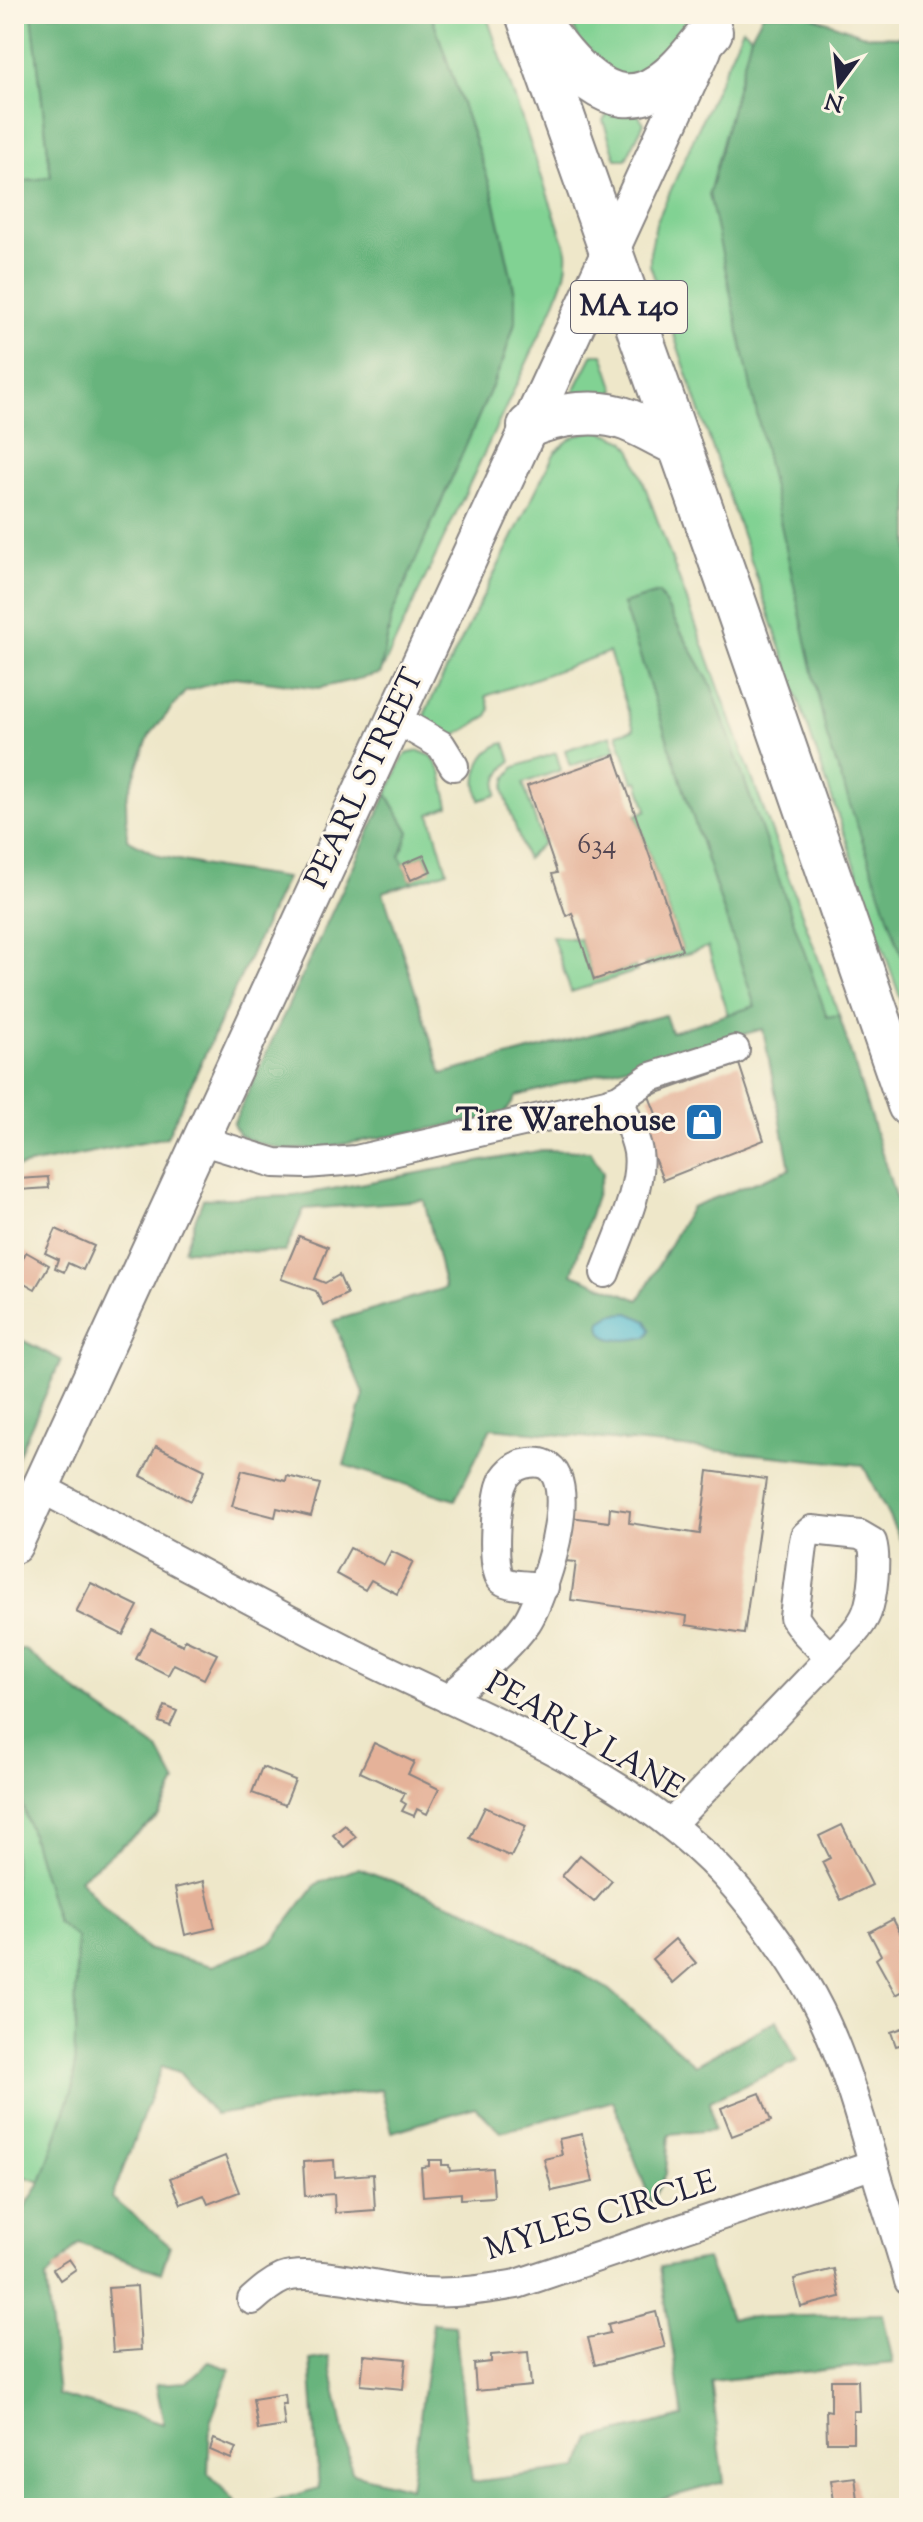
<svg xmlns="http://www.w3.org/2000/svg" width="923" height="2522" font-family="'Sorts Mill Goudy',serif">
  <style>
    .green { fill: #81d293; stroke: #527a67; stroke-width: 2 }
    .forest { fill: #68b47d; stroke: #456b5c; stroke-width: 2 }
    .water { fill: #51bace; stroke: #3a6e84; stroke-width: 2 }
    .building { fill: #e5b299 }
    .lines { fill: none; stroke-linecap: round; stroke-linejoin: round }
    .minor-casing { stroke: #888482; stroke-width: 32 }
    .major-casing { stroke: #888482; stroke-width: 40 }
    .highway-casing { stroke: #888482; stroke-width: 46 }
    .minor { stroke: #fff; stroke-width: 28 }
    .major { stroke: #fff; stroke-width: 36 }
    .highway { stroke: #fff; stroke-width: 42 }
    .labels { text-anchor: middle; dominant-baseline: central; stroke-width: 6; stroke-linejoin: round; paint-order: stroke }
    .number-label { font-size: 28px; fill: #534652 }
    .shield { fill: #fcf5e5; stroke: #63616e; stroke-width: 2 }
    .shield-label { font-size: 30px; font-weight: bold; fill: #22223b }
    .street-label { font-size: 32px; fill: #22223b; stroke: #fcf5e5 }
    .poi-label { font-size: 32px; font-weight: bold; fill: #22223b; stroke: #fcf5e5; text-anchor: end }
  </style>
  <rect width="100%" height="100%" fill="#fcf5e5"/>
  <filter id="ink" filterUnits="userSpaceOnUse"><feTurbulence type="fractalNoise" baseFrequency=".0125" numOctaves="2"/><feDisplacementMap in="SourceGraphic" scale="16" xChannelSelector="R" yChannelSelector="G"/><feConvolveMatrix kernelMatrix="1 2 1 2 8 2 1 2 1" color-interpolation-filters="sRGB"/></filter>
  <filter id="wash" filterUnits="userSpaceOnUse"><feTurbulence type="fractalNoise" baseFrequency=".006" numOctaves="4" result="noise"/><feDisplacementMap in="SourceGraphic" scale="32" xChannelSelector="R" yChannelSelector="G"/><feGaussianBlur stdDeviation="1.8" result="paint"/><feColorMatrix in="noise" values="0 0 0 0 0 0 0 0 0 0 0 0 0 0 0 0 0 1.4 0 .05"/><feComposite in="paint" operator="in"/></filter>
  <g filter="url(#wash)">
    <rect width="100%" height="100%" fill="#eee7c9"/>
    <g class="green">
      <polygon points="14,14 32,14 51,178 14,183"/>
      <path d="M431 14H486L567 251C569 272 560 288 553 307L380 674 392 614 503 361 515 322V293L492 191Z"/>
      <polygon points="569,14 691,14 670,52 630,81 586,59"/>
      <polygon points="743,28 751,36 709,194 909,977 909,1008 904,1009 650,265 650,253 656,223"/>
      <polygon points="610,111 637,113 644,123 626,159 616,159 603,120"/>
      <polygon points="593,354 603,354 615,390 606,401 582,401 574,391"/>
      <path d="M599 430 625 441 632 451 839 1015 827 1018 711 685 659 593 623 604 755 1006 728 1015 708 947 646 967 644 963 682 949 636 815 647 810 638 781 633 782 617 734 634 729 609 652 486 696 490 710 487 716 454 737 441 733 426 721 425 713 554 454C567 439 579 432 599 430Z"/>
      <polygon points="611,735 616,751 570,766 565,750"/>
      <path d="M505 743 511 761C501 770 495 782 497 795L480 800C471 777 480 749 505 743Z"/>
      <polygon points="419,751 432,756 441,772 449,806 430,814 447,871 412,883 411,880 431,870 424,855 403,864 400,856 409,832 387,794 403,758 406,754"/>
      <polygon points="556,753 561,770 523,783 543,843 526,859 505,795 504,789 507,777 515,767"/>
      <polygon points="552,936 580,939 594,980 635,966 637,971 571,992"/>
      <polygon points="14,1776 57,1922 77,1937 74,2085 41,2182 14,2173"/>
    </g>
    <g class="forest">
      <polygon points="32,14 431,14 492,191 515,294 515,322 503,361 392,614 380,674 319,688 235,677 185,692 149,736 126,799 127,839 159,856 217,868 286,878 167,1137 14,1168 14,183 51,177"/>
      <polygon points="763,14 806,14 867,36 909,37 909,977 827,737 709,194 751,36"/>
      <polygon points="659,593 711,685 827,1017 839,1015 909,1241 909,1557 863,1465 491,1428 455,1500 344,1465 364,1395 333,1321 445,1288 424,1200 304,1209 285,1252 184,1250 203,1199 294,1196 543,1150 590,1151 603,1173 572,1274 639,1300 691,1207 790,1169 763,1029 517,1096 503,1116 315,1149 285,1150 258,1143 239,1135 233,1124 387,794 409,832 400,856 412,883 383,892 442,1074 665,1015 671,1032 755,1006 623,604"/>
      <polygon points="14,1336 61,1360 14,1465"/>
      <polygon points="24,1649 76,1691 158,1749 176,1783 158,1817 79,1879 105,1909 146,1949 212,1966 272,1942 316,1884 359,1868 483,1916 608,1989 695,2065 777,2020 797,2061 710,2101 714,2130 669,2134 666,2174 651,2202 613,2101 501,2132 475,2107 392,2132 381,2089 215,2115 179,2072 162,2066 112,2198 170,2245 161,2273 79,2243 46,2278 58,2395 164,2424 156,2384 187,2382 209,2362 230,2369 210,2423 208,2473 242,2508 14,2508 14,2224 41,2182 74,2085 77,1938 57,1922 14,1776 14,1653"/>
      <polygon points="707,2259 730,2318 883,2314 893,2363 711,2381 724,2482 631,2508 250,2508 319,2488 310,2360 329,2357 352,2473 410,2488 433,2323 455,2325 472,2482 579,2468 591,2439 683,2417 660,2267"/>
    </g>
    <path class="water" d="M629 1313 647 1321 651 1330 647 1337C632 1340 595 1346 601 1321L612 1314Z"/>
    <g id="blocks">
      <g class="building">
        <polygon points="615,755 682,950 594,980 572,913 566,916 552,874 557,873 527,786"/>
        <polygon points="424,855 431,871 411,880 403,864"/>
        <polygon points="739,1064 764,1140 663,1180 641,1126 658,1119 649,1096"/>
        <polygon points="48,1177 49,1188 19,1190 18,1179"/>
        <polygon points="56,1229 94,1246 83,1270 68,1263 64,1272 55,1268 58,1259 45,1253"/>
        <polygon points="299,1236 328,1247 315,1279 325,1283 339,1275 347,1294 323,1305 316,1291 281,1279"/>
        <polygon points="26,1252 49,1265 35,1289 14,1277"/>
        <polygon points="156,1446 205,1470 190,1501 141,1476"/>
        <polygon points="242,1470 286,1481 287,1476 320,1484 311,1516 277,1508 275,1517 232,1506"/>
        <polygon points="708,1471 766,1479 744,1634 686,1625 687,1616 571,1600 576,1562 565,1561 571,1517 609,1522 610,1508 630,1511 629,1523 700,1534"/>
        <polygon points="350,1548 384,1565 391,1551 413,1562 397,1594 371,1580 365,1590 336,1574"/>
        <polygon points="91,1583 138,1606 123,1635 76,1612"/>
        <polygon points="151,1629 183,1645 185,1639 217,1654 204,1679 174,1664 168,1675 136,1659"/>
        <polygon points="165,1706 177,1711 170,1726 159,1722"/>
        <polygon points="374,1743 414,1762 408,1774 439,1789 427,1814 417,1809 414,1816 402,1811 406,1804 401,1801 405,1793 360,1772"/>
        <polygon points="262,1767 295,1780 285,1805 252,1793"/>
        <polygon points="485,1807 526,1826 511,1857 470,1838"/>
        <polygon points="345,1825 356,1837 344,1847 333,1835"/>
        <polygon points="842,1825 872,1885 841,1900 822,1862 830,1858 819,1836"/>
        <polygon points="580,1855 612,1881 594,1902 562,1876"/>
        <polygon points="204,1881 215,1928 185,1935 175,1888"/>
        <polygon points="893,1919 906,1944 901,1947 909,1961 909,1988 896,1995 876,1959 881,1955 869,1932"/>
        <polygon points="675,1939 696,1963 673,1983 652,1959"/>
        <polygon points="909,2026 909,2061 908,2061 903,2044 896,2046 891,2032"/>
        <polygon points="760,2093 771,2121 732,2136 721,2108"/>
        <polygon points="582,2134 593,2182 552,2191 544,2159 562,2155 559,2139"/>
        <polygon points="225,2156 239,2192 208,2204 204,2195 181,2204 170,2178"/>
        <polygon points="334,2160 335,2177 373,2174 375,2210 335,2213 334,2194 305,2196 303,2162"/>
        <polygon points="429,2160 442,2160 442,2165 449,2165 450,2171 492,2168 494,2197 461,2199 461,2193 423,2196 421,2167 429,2166"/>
        <polygon points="69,2259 76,2269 60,2280 53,2269"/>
        <polygon points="834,2269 840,2297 801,2307 794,2279"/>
        <polygon points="137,2286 141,2350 113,2352 108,2288"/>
        <polygon points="656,2312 665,2347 595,2365 588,2338 610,2333 608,2324"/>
        <polygon points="528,2352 531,2386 476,2391 474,2364 491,2362 491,2355"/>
        <polygon points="364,2355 406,2359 403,2389 361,2385"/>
        <polygon points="831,2380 858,2380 859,2411 853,2411 853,2442 827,2442 826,2410 831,2411"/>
        <polygon points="285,2394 286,2404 282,2404 285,2426 258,2430 253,2399"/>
        <polygon points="214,2439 236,2448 231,2459 210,2450"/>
        <polygon points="855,2477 859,2508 835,2508 831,2480"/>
      </g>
    </g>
  </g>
  <g filter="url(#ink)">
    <use href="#blocks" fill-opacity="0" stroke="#888482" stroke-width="2"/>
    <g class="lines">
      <defs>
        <g id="minor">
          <polyline points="394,718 441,745 454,766"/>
          <polyline points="200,1140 275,1163 306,1164 356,1160 606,1103 619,1099 651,1077 735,1050"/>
          <path d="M605 1273C617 1239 643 1188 638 1152 635 1134 625 1116 619 1099"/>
          <path d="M41 1488C145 1543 249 1600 355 1654 486 1720 642 1775 739 1891 773 1932 806 1978 827 2026 850 2078 864 2132 880 2186 890 2218 901 2249 909 2281"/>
          <path d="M448 1699C475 1674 506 1652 527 1622 544 1596 595 1446 524 1464 514 1466 505 1475 502 1484 496 1498 490 1571 502 1580 511 1587 532 1585 544 1587"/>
          <path d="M671 1824 853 1634C859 1627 864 1620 867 1612 873 1596 877 1558 872 1542L860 1535 812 1530 805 1536 803 1546 794 1617 804 1631 830 1658"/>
          <path d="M252 2300C262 2291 271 2283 283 2278 314 2267 388 2290 425 2292 456 2294 487 2289 517 2284L874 2164"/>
        </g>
        <polyline id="major" points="14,1545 703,50"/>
        <g id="highway">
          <polyline points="527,14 734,600 909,1105"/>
          <path d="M541 26C567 61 610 119 659 85 680 72 695 50 711 32"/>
          <path d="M529 426C558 414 598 408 628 420 645 427 662 437 679 445"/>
        </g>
      </defs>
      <use href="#minor" class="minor-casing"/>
      <use href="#major" class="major-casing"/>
      <use href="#highway" class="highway-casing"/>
      <use href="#minor" class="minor"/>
      <use href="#major" class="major"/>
      <use href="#highway" class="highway"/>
    </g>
  </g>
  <defs>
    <symbol id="shop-square" viewBox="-11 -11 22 22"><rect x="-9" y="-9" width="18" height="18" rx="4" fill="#1f6fb2" stroke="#fcf5e5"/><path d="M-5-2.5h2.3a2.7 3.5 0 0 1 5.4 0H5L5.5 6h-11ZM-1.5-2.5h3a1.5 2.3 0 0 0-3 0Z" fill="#fff"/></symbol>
  </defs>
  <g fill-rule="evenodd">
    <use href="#shop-square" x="682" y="1100" width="44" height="44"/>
  </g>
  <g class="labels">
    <g class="number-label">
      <text x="597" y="846">634</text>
    </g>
    <rect class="shield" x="571" y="281" width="116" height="52" rx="6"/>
    <g class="shield-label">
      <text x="629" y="307">MA 140</text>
    </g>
    <g class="street-label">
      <text transform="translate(366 779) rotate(-65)">PEARL STREET</text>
      <text transform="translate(584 1737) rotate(30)">PEARLY LANE</text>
      <text transform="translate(601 2217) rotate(-17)">MYLES CIRCLE</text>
    </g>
    <g class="poi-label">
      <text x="676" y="1122">Tire Warehouse</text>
    </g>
  </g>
  <rect width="923" height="2522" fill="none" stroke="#fcf5e5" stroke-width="48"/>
  <g transform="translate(839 84) rotate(195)" stroke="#fcf5e5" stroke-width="6" paint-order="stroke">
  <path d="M0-6L14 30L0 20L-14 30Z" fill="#22223b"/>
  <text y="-12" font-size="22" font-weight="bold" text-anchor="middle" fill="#22223b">N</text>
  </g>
</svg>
